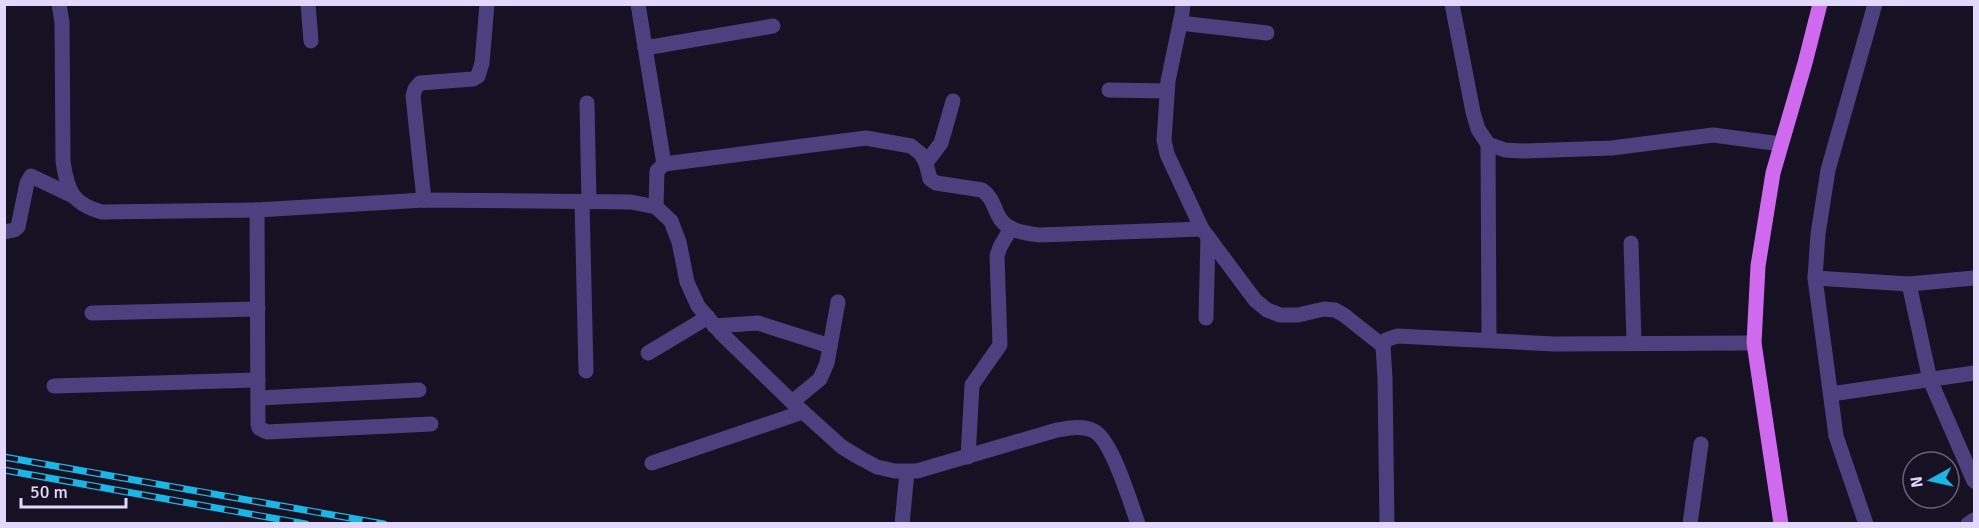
<svg xmlns="http://www.w3.org/2000/svg" width="1979" height="528" font-family="Signika,sans-serif">
  <style>
    .lines { fill: none; stroke-linecap: round; stroke-linejoin: round }
    .minor { stroke: #4c417e; stroke-width: 15 }
    .major { stroke: #cf6aef; stroke-width: 15 }
    .rail-casing { stroke: #19b6e6; stroke-width: 7 }
    .rail { stroke: #171124; stroke-width: 4.5; stroke-dasharray: 14; stroke-linecap: butt }
  </style>
  <rect width="100%" height="100%" fill="#171124"/>
  <g class="lines">
    <g class="minor">
      <path d="M59 4 62 22 63 161C67 190 72 204 102 212L257 210 424 200 631 202 656 207 671 221 679 242 687 282 698 306 721 333 792 402 842 447 862 459 877 467 895 471H917L1057 430C1069 428 1083 425 1094 431 1112 440 1131 504 1138 524"/>
      <polyline points="308,4 311,41"/>
      <polyline points="638,4 664,164"/>
      <polyline points="1183,4 1182,14 1168,81 1164,140 1167,154 1202,229 1255,300 1267,310 1280,315 1298,315 1324,309 1335,310 1344,315 1383,346"/>
      <polyline points="1452,4 1473,112 1478,129 1488,144 1505,150 1522,151 1612,148 1713,135 1781,144"/>
      <polyline points="1180,23 1267,33"/>
      <polyline points="645,48 773,26"/>
      <polyline points="1109,90 1167,91"/>
      <polyline points="587,103 589,202"/>
      <polyline points="1488,144 1489,340"/>
      <polyline points="926,163 941,143 953,101"/>
      <polyline points="424,200 413,96 415,89 420,83 473,79 478,76 482,63 487,4"/>
      <polyline points="582,202 586,371"/>
      <path d="M656 207 657 171 664 164 866 138 911 146 921 154 926 163 930 179 936 183 982 190C992 197 993 205 998 215 1005 231 1024 233 1040 235L1202 229"/>
      <polyline points="257,210 258,424 259,428 267,432 431,424"/>
      <polyline points="4,232 14,230 18,227 27,183 31,176 73,196"/>
      <polyline points="1631,243 1634,342"/>
      <polyline points="1815,278 1909,284 1974,278"/>
      <polyline points="1909,284 1930,380 1974,481"/>
      <polyline points="92,313 258,309"/>
      <polyline points="1206,318 1208,237"/>
      <polyline points="714,326 758,323 830,346"/>
      <polyline points="648,353 708,317"/>
      <polyline points="54,386 258,380"/>
      <polyline points="1831,394 1974,373"/>
      <polyline points="258,398 419,390"/>
      <polyline points="792,402 820,379 827,363 838,302"/>
      <polyline points="968,457 972,385 1000,345 997,256 1000,247 1011,228"/>
      <polyline points="652,463 803,412"/>
      <polyline points="902,524 907,472"/>
      <polyline points="1387,524 1385,378 1383,346 1386,340 1397,336 1554,344 1754,343"/>
      <polyline points="1690,524 1701,444"/>
      <polyline points="1866,524 1836,436 1815,278 1818,234 1828,170 1875,4"/>
      <polyline points="1968,524 1974,520"/>
    </g>
    <polyline class="major" points="1781,524 1754,343 1758,266 1773,173 1805,63 1820,4"/>
    <defs>
      <g id="rail">
        <polyline points="4,457 384,524"/>
        <polyline points="4,470 306,524"/>
      </g>
    </defs>
    <use href="#rail" class="rail-casing"/>
    <use href="#rail" class="rail"/>
  </g>
  <rect width="1979" height="528" fill="none" stroke="#e1d8fb" stroke-width="12"/>
  <g transform="translate(1931 480) rotate(262)"><circle r="28" fill="#171124" stroke="#68617a" stroke-width="1.5"/>
  <path d="M0-4.5L10 22L0 15L-10 22Z" fill="#19b6e6"/>
  <text y="-9" font-size="16" font-weight="bold" text-anchor="middle" fill="#e1d8fb">N</text>
  </g>
  <path d="M21 498v9h105v-9" fill="none" stroke="#e1d8fb" stroke-width="3"/>
  <text x="30" y="498" font-size="18" fill="#e1d8fb" stroke="#171124" stroke-width="4.5" paint-order="stroke">50 m</text>
</svg>
